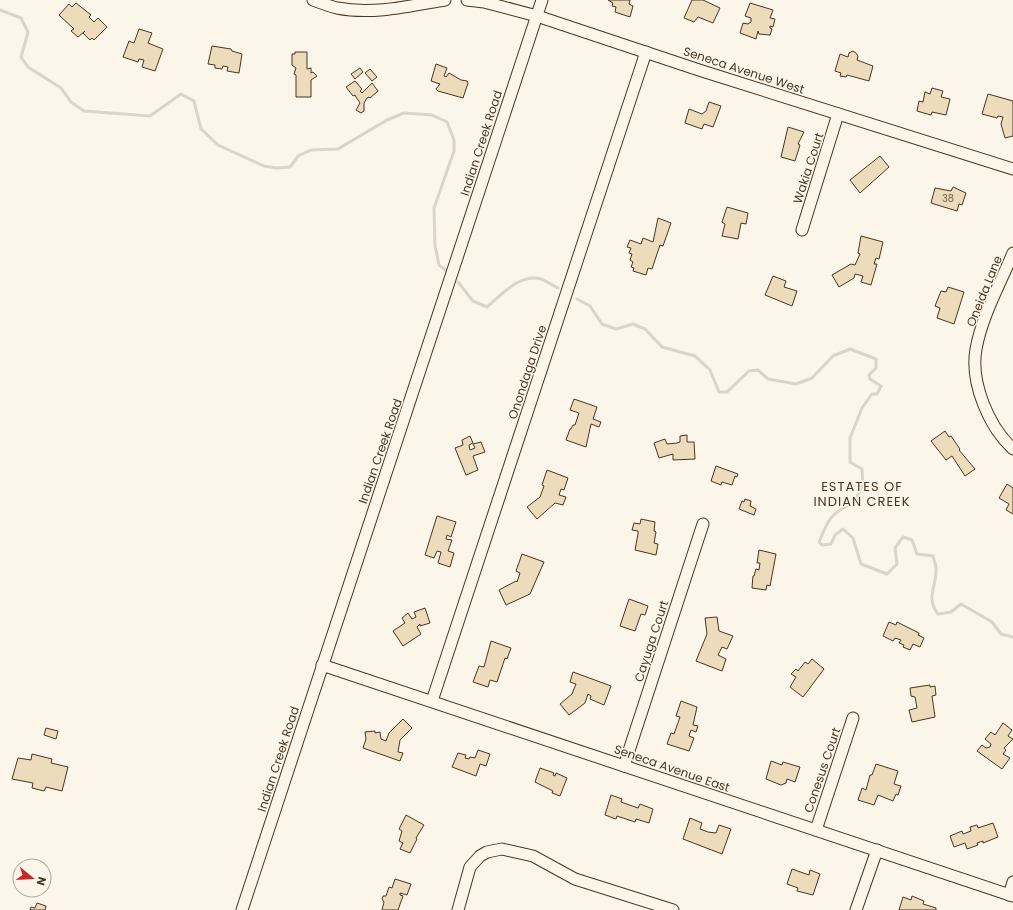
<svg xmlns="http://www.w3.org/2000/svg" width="1013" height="910" font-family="Poppins,sans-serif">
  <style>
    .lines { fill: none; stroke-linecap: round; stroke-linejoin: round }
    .stream { stroke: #dcd4c6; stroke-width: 3 }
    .building { fill: #ecdcbc; stroke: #4a3520 }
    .minor-casing { stroke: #4a3520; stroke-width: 13 }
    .minor { stroke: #fbf6e9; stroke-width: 11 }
    .labels { text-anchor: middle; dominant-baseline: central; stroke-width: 3; stroke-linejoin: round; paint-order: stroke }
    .number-label { font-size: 10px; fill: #725f47 }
    .street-label { font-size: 12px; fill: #4a3520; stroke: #fbf6e9 }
    .neighbourhood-label { font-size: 13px; letter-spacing: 1px; fill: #4a3520; stroke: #fbf6e9 }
  </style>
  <rect width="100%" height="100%" fill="#fbf6e9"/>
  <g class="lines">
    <g class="stream">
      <polyline points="0,10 21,18 28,32 21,57 28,67 61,88 71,102 84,111 150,116 181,94 194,101 201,129 218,145 264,166 276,168 290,167 298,156 311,150 338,149 387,120 404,113 432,115 447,122 454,140 454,151 434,208 435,246 439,265 448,272"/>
      <path d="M458 282 473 301 487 307C501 295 520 273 541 279 547 281 553 286 558 288"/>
      <path d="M577 299 590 306 602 324 616 329 633 324 645 329 662 347 695 356 710 370 719 392H727L749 371 758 370 768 379 796 384 812 378 833 356 850 349 876 359V368L869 375 870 379 881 386 877 394H872L862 408 850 438V462L862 469 863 484 854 503C831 512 828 520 819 542L822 545 831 544 835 535 843 529 853 538 861 564 887 574 897 564 895 548 903 537 912 540 917 554 933 556C934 560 936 565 936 568 937 587 925 597 938 614L951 612 961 604 992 622 1001 634 1013 637"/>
    </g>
  </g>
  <g class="building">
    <polygon points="608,0 630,0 629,4 633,6 630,17 615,12 616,7 612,6 613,3"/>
    <polygon points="692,0 703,0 720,8 713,23 698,17 694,22 684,18"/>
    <polygon points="76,3 91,15 89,17 94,22 98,18 107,27 94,40 92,38 90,40 83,33 85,31 78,37 71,31 74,29 59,15 69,4 72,7"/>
    <polygon points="750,3 773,10 770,18 775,19 773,27 770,26 770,28 772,29 770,35 759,34 758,31 756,39 740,33 743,23 748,24 751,22 751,18 745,16"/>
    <polygon points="139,29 152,33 148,43 163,49 155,71 142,67 144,60 139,59 138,62 123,57 129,41 134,43"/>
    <polygon points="212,46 231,49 232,51 242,54 239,73 227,71 228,67 223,66 222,69 215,68 215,65 208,64"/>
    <polygon points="853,51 856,53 858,56 857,60 873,66 869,81 847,75 846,77 840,76 841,73 835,71 840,54 848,57 849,53"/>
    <polygon points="295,52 307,52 307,69 311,68 311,73 313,72 317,76 311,80 311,97 296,97 296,75 294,74 296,68 292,65 292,54 295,54"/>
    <polygon points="436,64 447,68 444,76 446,77 449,73 461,80 467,81 468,83 463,98 438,91 436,89 440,84 431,81"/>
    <polygon points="360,68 363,72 355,79 351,74"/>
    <polygon points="370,69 377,77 372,81 365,73"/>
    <polygon points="355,81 362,89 360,91 362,93 372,83 378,91 370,98 369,97 367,98 364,103 364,111 361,113 356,110 360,103 356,97 355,95 353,96 346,87"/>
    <polygon points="932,88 943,91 941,97 950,99 946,115 932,112 931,115 917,111 919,101 923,102 925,92 930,94"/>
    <polygon points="988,94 1013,101 1013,136 1005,138 1001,124 1003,117 998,116 997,118 982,114"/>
    <polygon points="709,102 721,106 713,127 704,124 702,129 685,123 689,109 702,114 706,111"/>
    <polygon points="788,127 804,132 798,144 800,145 795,161 781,157"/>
    <polygon points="880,156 889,167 860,193 850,180"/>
    <polygon points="953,187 966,193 962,205 959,204 957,211 931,203 935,188 951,191"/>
    <polygon points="727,207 748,213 746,224 741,223 738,239 722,236 725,224 722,222"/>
    <polygon points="658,218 671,223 663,246 660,245 652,269 648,268 646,275 633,271 634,268 631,267 633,262 630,260 632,254 629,253 631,248 627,247 630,240 641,244 643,238 653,242"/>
    <polygon points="861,236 883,242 879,259 876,258 874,264 877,264 871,285 861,282 863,276 855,274 854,278 839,287 832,275 851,264 855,265 860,254 858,253"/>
    <polygon points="773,276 786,281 784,287 797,291 792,306 765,295"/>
    <polygon points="948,287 964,292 954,324 937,318 940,308 935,306 941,291 946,292"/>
    <polygon points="574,399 597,407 593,419 601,422 599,427 591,424 586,447 566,440 570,429 571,429 573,425 575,425 579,413 570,410"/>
    <polygon points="945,431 949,437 951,436 960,449 959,450 975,469 965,476 952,456 946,460 931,441"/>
    <polygon points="687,435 687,442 694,442 695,459 673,460 673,454 659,458 654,443 665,439 667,444 677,443 680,442 680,436"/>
    <polygon points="470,436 473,443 469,445 470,450 475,448 473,444 481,442 485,452 473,456 478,470 466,475 455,448 463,445 462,440"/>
    <polygon points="716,466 738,474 737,477 735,476 732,485 722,482 721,485 711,481"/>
    <polygon points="547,470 568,478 564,490 561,489 559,495 566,497 563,505 555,503 537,519 527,507 540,497 544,486 542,485"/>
    <polygon points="1007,484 1013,488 1013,514 1006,510 1009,504 999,498"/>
    <polygon points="745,499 751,501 750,506 756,509 754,515 739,509 742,501 744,502"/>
    <polygon points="437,516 456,522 451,537 447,535 446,539 452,540 448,551 454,553 450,567 438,563 441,552 437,551 434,558 425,555"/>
    <polygon points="641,519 655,522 654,531 656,532 654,543 658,544 656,555 635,550 638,534 638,531 632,530 634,523 640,524"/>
    <polygon points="759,550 776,554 770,586 767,585 766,590 752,588 753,576 754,576 756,569 759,570 760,563 757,563"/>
    <polygon points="522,554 544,562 530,594 506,605 499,590 516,581 517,582 520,573 516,571"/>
    <polygon points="629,599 648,606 645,615 641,614 635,631 620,626"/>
    <polygon points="425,608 430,623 420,626 420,624 417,627 421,634 403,646 393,631 405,623 402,618 408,613 412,619 416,617 414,612"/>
    <polygon points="717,617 719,631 733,636 727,649 722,647 718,655 726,659 722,671 696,661 707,634 705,618"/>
    <polygon points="889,622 896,625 897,622 919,633 918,635 924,638 920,647 913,644 910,650 903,647 904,645 899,643 901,640 895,638 893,641 883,636"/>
    <polygon points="491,641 511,648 507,659 505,658 497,682 490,680 488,687 473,682 479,666 484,667"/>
    <polygon points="812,659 824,669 803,697 790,687 796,677 791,674 796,669 798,671 805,662 808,664"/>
    <polygon points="573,672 611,686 604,705 590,699 591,696 588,694 585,703 569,715 560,704 572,694 576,684 570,682"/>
    <polygon points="930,685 930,687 935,686 936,695 932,696 935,717 912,722 909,710 917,708 915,697 911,696 910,688"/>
    <polygon points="681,701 697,707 693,725 698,726 696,732 691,730 689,736 694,738 689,751 667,744 671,733 674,734 680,717 676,716"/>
    <polygon points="403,719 412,728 400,740 398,752 403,753 400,761 363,748 366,739 365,732 375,731 375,733 380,732 381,739 386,741 389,733"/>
    <polygon points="1003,723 1012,730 1008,736 1013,739 1004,748 1006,750 1003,754 1010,758 1002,769 977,751 982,745 986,748 990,747 991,744 985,739 991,732 995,735"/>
    <polygon points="46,728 58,731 56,739 44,735"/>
    <polygon points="478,750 490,754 486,766 480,764 476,776 452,767 458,753 466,755 465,758 469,759 470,757 475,758"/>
    <polygon points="32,754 52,759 51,763 68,767 62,791 46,787 44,791 32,788 33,783 12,779 18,758 31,760"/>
    <polygon points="771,761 782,765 783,762 800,767 795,782 787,779 786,783 781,785 766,779"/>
    <polygon points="876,764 898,771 894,784 901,786 898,795 896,794 893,801 878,795 874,805 858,800 862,788 866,790 870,775 872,775"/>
    <polygon points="540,768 554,773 553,775 555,776 556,773 567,778 560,796 552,793 553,791 535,782"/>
    <polygon points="611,795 622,799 621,802 638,808 640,804 653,809 649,823 636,819 635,822 617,816 616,819 605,815"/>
    <polygon points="406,815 424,825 416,838 417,839 410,853 400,849 403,843 399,841 402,831 399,829"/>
    <polygon points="690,818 702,823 700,829 708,832 716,833 719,825 731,829 722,854 683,839"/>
    <polygon points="993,823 998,837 983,843 983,841 977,843 978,845 967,849 965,843 954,847 950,836 962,831 963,834 971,831 970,827 977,825 978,828"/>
    <polygon points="792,869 809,875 810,870 820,874 813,895 797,891 798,888 787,884"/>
    <polygon points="395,879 411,884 407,895 400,893 400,895 403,896 398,910 382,910 384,902 382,899 383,896 386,896 389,887 392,888"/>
    <polygon points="912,896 924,901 923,904 936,908 936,910 899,910 903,897 911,900"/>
    <polygon points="37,903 46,906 45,910 30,910 31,907 35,908"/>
  </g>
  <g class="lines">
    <defs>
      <g id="minor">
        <path d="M313 0C321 3 329 6 337 8 373 15 410 6 445 0"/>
        <polyline points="467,0 484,2 537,16 699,70 1013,169"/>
        <polyline points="802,230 838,114"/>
        <path d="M1013 253C1000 284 982 316 976 349 970 383 989 427 1013 449"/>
        <polyline points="322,665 1013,896"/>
        <polyline points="432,701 646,52"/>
        <polyline points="624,766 703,524"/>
        <polyline points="816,830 853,718"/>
        <polyline points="1009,895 1013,882"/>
        <polyline points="242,910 542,0"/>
        <polyline points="458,910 470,867 480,856 487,852 502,849 533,856 575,879 673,910"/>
        <polyline points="856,910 877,850"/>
      </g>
    </defs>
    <use href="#minor" class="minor-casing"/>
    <use href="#minor" class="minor"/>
  </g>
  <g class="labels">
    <g class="number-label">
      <text x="948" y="198">38</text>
    </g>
    <g class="street-label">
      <text transform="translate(744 70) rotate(18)">Seneca Avenue West</text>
      <text transform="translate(481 143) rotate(-72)">Indian Creek Road</text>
      <text transform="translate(808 168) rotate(-72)">Wakia Court</text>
      <text transform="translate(984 291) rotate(-68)">Oneida Lane</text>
      <text transform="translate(527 372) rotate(-72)">Onondaga Drive</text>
      <text transform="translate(380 451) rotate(-71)">Indian Creek Road</text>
      <text transform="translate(651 641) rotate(-72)">Cayuga Court</text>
      <text transform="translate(278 759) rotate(-72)">Indian Creek Road</text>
      <text transform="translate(672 768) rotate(19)">Seneca Avenue East</text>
      <text transform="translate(822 770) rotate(-71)">Conesus Court</text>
    </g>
    <g class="neighbourhood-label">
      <text x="862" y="486">ESTATES OF<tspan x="862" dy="15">INDIAN CREEK</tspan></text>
    </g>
  </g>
  <g transform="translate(32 878) rotate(108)"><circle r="19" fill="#fbf6e9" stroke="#b4a999"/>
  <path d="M0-3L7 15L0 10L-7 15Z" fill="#c62828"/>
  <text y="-6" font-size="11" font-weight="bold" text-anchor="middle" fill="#4a3520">N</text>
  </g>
</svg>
